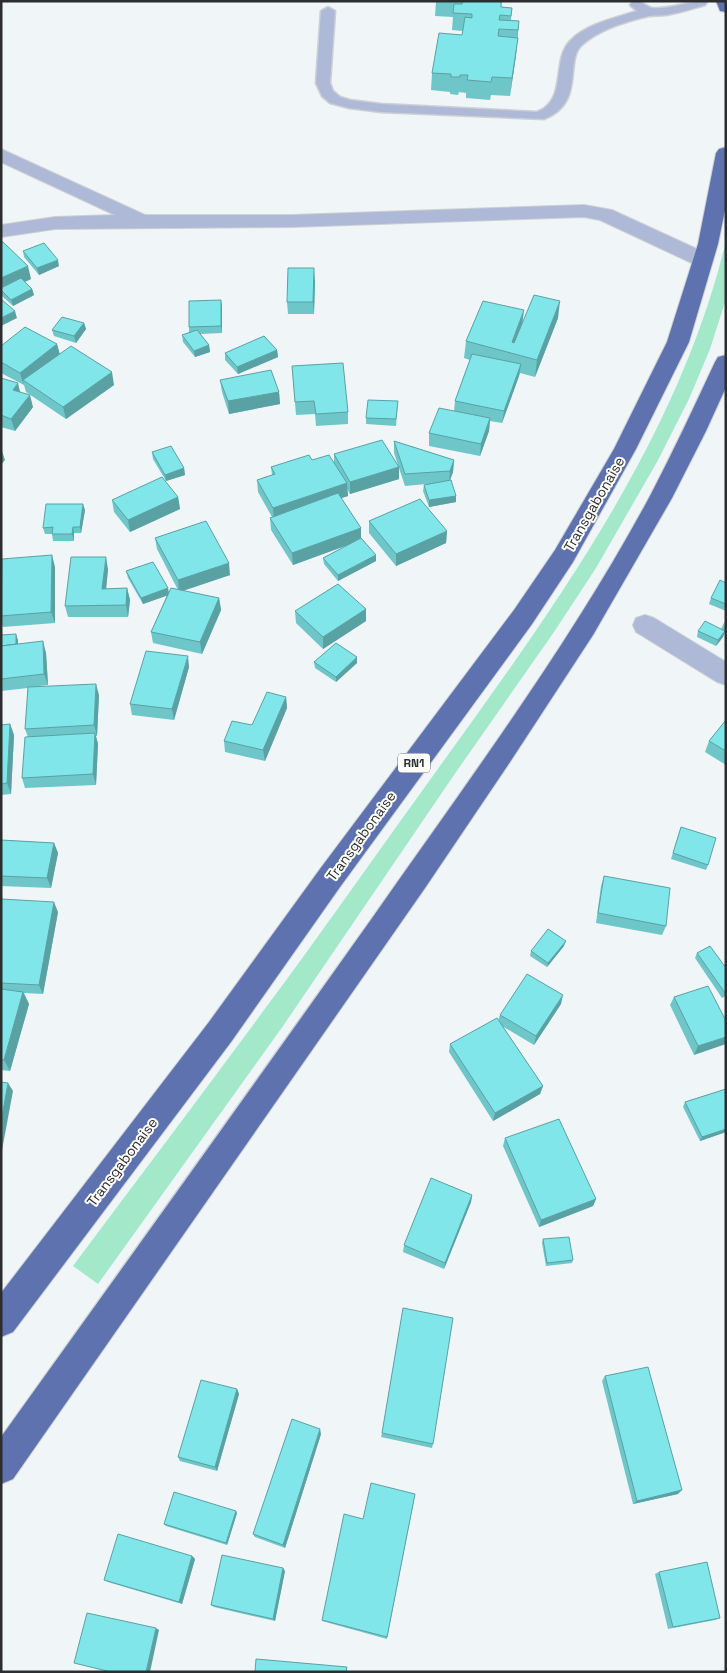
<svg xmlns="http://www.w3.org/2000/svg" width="727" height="1673" font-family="'Space Grotesk',sans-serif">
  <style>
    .green { fill: #a3e8c9 }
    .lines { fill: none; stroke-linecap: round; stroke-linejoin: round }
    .lane-casing { stroke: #cdd1d4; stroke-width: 3 }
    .street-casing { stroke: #cdd1d4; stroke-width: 2 }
    .highway-casing { stroke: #cdd1d4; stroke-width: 2 }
    .lane { fill: #adb9d6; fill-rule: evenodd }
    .street { fill: #adb9d6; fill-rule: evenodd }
    .highway { fill: #5d72ae; fill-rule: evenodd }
    .wall { fill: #6ec6c9 }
    .shaded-wall { fill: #5aa1a4 }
    .building { fill: #80e6ea; stroke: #5aa1a4 }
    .labels { text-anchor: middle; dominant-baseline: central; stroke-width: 4; stroke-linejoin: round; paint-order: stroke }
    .shield { fill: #fff; stroke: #6b6c6d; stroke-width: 1 }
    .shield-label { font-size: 12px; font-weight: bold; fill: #2b2d2e }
    .street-label { font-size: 14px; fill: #2b2d2e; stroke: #fff }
  </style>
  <rect width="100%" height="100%" fill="#f0f5f8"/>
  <path class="green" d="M726 241V299L710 349 689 399 657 462 596 568 554 632 454 775 283 1026 98 1284 73 1266C136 1181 201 1096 264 1010 318 938 369 864 422 791 544 621 676 448 726 241Z"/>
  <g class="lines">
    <defs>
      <path id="lane" d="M638 1C643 3 648 7 652 8 671 10 688 0 707 2L705 5C694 8 683 12 671 14 664 16 656 15 649 16 627 21 598 30 582 45 564 61 586 103 544 119L381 112 349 108 330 103 322 96 316 83 321 11 328 7 335 11 330 83 333 91 340 97 350 100 381 104 537 112C568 100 551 61 570 41 586 24 615 18 637 11L630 5 632 2Z"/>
      <g id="street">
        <polygon points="1,149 145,215 292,215 584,205 612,210 710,255 713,260 710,265 703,267 696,265 600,220 584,217 292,227 55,229 1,237 1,225 55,217 115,215 1,162"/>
        <polygon points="645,615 654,618 726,662 726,685 717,682 636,632 633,625 636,618"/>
      </g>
      <g id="highway">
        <polygon points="716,1 726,1 726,12 720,11"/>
        <polygon points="726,147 726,205 718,244 689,342 636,449 573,562 532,624 340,887 231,1042 13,1332 1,1337 1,1293 209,1022 320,869 514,610 555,550 614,449 667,342 698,244 716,153 719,149"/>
        <path d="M726 355V387L706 431 672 498 593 635 510 762 425 888 13 1479 1 1484V1437C126 1263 251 1089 375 914 470 778 571 643 650 496 673 452 694 407 715 362L718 357Z"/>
      </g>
    </defs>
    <use href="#lane" class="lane-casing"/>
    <use href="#street" class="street-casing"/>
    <use href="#highway" class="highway-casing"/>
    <use href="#lane" class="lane"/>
    <use href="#street" class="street"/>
    <use href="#highway" class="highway"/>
  </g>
  <g class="wall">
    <polygon points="436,1 502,1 501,7 512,8 511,20 519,21 516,55 510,96 491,95 490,100 466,98 466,93 459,92 458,95 450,94 450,92 431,90 432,73 462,35 463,31 452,30 453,17 435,16"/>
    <polygon points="1,242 31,279 25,282 32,289 34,295 13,306 1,295"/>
    <polygon points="23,251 59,266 39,275 24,257"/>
    <polygon points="315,281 314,314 288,314 287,302"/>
    <polygon points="222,306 222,333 200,334 209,345 210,352 195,357 183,342 182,335 189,333 189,327"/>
    <polygon points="558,318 535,377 520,373 519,376 502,423 490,421 489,431 480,456 429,446 429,433 454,411 455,401 470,360 464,358 466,341 523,322"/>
    <polygon points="84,323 86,329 76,343 54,336 52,330"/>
    <polygon points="57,344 60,354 114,385 66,419 26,392 24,385 1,373 1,346"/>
    <polygon points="277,350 278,357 238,374 225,360 225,353"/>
    <polygon points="292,366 348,412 348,424 316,426 315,414 296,415"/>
    <polygon points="1,378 21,392 33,407 15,431 1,427"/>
    <polygon points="220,380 279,392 280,404 229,414 222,392"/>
    <polygon points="398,401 396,426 366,424 366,418"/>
    <polygon points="394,441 454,460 453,472 450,480 456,502 429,507 423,491 424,485 427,484 405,486 399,468 399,479 350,494 347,489 348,496 341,498 361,528 361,539 376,561 338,581 324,564 323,558 351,544 293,565 271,530 270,518 272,517 258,492 257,480 272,475 271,467 312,460 334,463 334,454 398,465 394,453"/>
    <polygon points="152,452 184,468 185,475 166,481 153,459"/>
    <polygon points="178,497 180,509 130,532 114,512 112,500"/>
    <polygon points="85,510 81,533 74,533 74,541 53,541 52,534 45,534 43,528"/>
    <polygon points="369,521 447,531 446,543 396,566 369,533"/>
    <polygon points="155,538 230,575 183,591 219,598 221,610 202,654 153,643 151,632 167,595 143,604 128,578 126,571 168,588 169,593 178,590 157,549"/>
    <polygon points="55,567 55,623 3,627 1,622 1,569"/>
    <polygon points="108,569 106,589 127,588 130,600 128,617 68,617 65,606"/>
    <polygon points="726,583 726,611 709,604 711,598"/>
    <polygon points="366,609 366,621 323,649 296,623 295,611"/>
    <polygon points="726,619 726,631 725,631 723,637 716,646 697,637 698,631 721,629"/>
    <polygon points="1,635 18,640 18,644 46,653 48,685 39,686 99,695 97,736 96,736 98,744 96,785 25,788 22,778 28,737 25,729 28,688 1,691"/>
    <polygon points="314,662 357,663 336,682 315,668"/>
    <polygon points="189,667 174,720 132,715 130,704"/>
    <polygon points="286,697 287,708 265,761 225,752 224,741 252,725"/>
    <polygon points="726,720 726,765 705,752 709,741"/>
    <polygon points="10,724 14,735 11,794 1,795 1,725"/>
    <polygon points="681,827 708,865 706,870 671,859"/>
    <polygon points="1,840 54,843 58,853 51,888 1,886"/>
    <polygon points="604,876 666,926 662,935 596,923 601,886"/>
    <polygon points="1,899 58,912 43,994 24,993 29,1004 10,1071 1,1070"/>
    <polygon points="564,946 547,967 530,956 531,951"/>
    <polygon points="710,946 726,996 722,998 695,958 697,953"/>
    <polygon points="674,997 726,1021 694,1055 670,1005"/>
    <polygon points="561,1004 534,1045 502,1026 543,1086 540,1094 493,1121 449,1052 450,1044 498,1021 500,1015"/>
    <polygon points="726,1089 726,1132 700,1141 683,1107 685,1102"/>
    <polygon points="505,1138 596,1199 593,1206 539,1227 503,1146"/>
    <polygon points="472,1195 471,1202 444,1269 403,1252 404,1245"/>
    <polygon points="543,1239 573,1260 572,1263 546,1266 542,1243"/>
    <polygon points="605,1376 678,1494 633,1504 602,1381"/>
    <polygon points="237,1389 239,1394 217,1471 180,1461 178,1457"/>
    <polygon points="382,1433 433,1444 432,1448 381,1437"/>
    <polygon points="321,1434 285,1548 255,1537 253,1534"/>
    <polygon points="415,1494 387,1639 322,1621 322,1620 363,1519"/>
    <polygon points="237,1513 227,1545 166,1526 164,1524"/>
    <polygon points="192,1556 195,1559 182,1604 108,1582 104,1580"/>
    <polygon points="285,1571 275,1621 214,1607 211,1605"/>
    <polygon points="659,1572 720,1618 715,1620 668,1629 655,1574"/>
  </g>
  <g class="shaded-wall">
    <polygon points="519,21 516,55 510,96 512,78"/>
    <polygon points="58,260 59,266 39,275 37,268"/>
    <polygon points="28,266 31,279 4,291 1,278"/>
    <polygon points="314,268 315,281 314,314 313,302"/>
    <polygon points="32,289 34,295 13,306 11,300"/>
    <polygon points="221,300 222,306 222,333 221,326"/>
    <polygon points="560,301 558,318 535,377 537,360"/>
    <polygon points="524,310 522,327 512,353 512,342"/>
    <polygon points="15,311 17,318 1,326 1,318"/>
    <polygon points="84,323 86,329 76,343 74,336"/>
    <polygon points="57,344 60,356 23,380 24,386 20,373"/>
    <polygon points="209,345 210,352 195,357 194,351"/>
    <polygon points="277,350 278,357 238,374 237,367"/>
    <polygon points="521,364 519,376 502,423 504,411"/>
    <polygon points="112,372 114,385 66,419 63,407"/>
    <polygon points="18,383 21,396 13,390"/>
    <polygon points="279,392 280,404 229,414 228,401"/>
    <polygon points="30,395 33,407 15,431 11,419"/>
    <polygon points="490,418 489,431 480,456 481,444"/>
    <polygon points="1,448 5,460 1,465"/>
    <polygon points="454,460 453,472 449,483 450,471"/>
    <polygon points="399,467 399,479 350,494 350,482"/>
    <polygon points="184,468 185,475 166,481 165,475"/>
    <polygon points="347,483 348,496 274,520 273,508"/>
    <polygon points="456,496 456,502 429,507 429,500"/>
    <polygon points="178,497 180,509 130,532 128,520"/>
    <polygon points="83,504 85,510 81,533 80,527"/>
    <polygon points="73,527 74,533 74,541 72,534"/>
    <polygon points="361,528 361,540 293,565 292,553"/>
    <polygon points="447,531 446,543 396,566 396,554"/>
    <polygon points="52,555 55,567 55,623 51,612"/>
    <polygon points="376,555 376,561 338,581 338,575"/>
    <polygon points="106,557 108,569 105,600 102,589"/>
    <polygon points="229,563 230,575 179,592 178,580"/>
    <polygon points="127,588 130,600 128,617 126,605"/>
    <polygon points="168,588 169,595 143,604 141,598"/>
    <polygon points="219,598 221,610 202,654 200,642"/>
    <polygon points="366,609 366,621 323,649 323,637"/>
    <polygon points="725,631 723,637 716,646 718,640"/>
    <polygon points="16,634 18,640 18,654 16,648"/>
    <polygon points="43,641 46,653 48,685 44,674"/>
    <polygon points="188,656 189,667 174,720 172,709"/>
    <polygon points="357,657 357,663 336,682 336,677"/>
    <polygon points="96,684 99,695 97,736 94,725"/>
    <polygon points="286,697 287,708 265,761 263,750"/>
    <polygon points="10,724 14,735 11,794 7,783"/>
    <polygon points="95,733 98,744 96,785 93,774"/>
    <polygon points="54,843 58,853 51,888 47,878"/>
    <polygon points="54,902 58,912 43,994 39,985"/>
    <polygon points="566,941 564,946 547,967 548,963"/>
    <polygon points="23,992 29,1004 10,1071 4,1060"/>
    <polygon points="563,995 561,1004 534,1045 536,1036"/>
    <polygon points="726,1037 726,1044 694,1055 698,1046"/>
    <polygon points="8,1083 13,1091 2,1150 1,1148 1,1122"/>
    <polygon points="543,1086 540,1094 493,1121 495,1113"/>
    <polygon points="726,1129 726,1132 700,1141 702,1137"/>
    <polygon points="472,1195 471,1202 444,1269 445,1263"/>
    <polygon points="596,1199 593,1206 539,1227 541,1220"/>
    <polygon points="237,1389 239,1394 217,1471 215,1467"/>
    <polygon points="320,1429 321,1434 285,1548 283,1545"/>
    <polygon points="682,1490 678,1494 633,1504 637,1501"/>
    <polygon points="236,1511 237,1513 227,1545 226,1543"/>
    <polygon points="192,1556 195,1559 182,1604 179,1602"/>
    <polygon points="283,1568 285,1571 275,1621 273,1619"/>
    <polygon points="156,1628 159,1630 150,1672 146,1672"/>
  </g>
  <g class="building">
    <polygon points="463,1 501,1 501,7 512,8 511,16 500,15 499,20 519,21 518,30 499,29 498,36 518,38 512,78 492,77 491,82 467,80 468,75 460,75 460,77 451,77 451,74 432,73 439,33 462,35 465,17 472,18 472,14 453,13 454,4 462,4"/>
    <polygon points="1,242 3,242 28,266 1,278"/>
    <polygon points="44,243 58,260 37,268 23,251"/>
    <polygon points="288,268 314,268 313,302 287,302"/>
    <polygon points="21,278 32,289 11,300 1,290 1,288"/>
    <polygon points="534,295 560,301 537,360 466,341 483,301 524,310 512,342 514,343"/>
    <polygon points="1,299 15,311 1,318"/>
    <polygon points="221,300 221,326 189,327 189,301"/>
    <polygon points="62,317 84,323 74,336 52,330"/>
    <polygon points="25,327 57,344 20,373 1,362 1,346"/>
    <polygon points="197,330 209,345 194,351 182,335"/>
    <polygon points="264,336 277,350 237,367 225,353"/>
    <polygon points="71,346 112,372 63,407 23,380"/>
    <polygon points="472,354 521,364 504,411 455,401"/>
    <polygon points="343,363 348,412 316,414 314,401 295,402 292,366"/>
    <polygon points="271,370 279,392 228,401 220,380"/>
    <polygon points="1,378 18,383 13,390 30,395 11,419 1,415"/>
    <polygon points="368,400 398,401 396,419 366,418"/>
    <polygon points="439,408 490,418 481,444 429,433"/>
    <polygon points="382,440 399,467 350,482 334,454"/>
    <polygon points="394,441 454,460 450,471 405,474"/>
    <polygon points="171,446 184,468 165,475 152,452"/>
    <polygon points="309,455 312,460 329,455 347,483 273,508 257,480 275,474 271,467"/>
    <polygon points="162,477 178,497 128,520 112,500"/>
    <polygon points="451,480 456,496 429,500 424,485"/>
    <polygon points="338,493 361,528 292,553 270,518"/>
    <polygon points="420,499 447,531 396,554 369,521"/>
    <polygon points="46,504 83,504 80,527 73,527 72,534 52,534 53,527 43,528"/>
    <polygon points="206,521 229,563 178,580 155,538"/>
    <polygon points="361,538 376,555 338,575 323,558"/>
    <polygon points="52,555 51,612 1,616 2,559"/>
    <polygon points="71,557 106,557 102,589 127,588 126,605 65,606"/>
    <polygon points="153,562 168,588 141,598 126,571"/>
    <polygon points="720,580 726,583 726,604 711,598"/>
    <polygon points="338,584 366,609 323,637 295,611"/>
    <polygon points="171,588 219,598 200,642 151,632"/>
    <polygon points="705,621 725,631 718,640 698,631"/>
    <polygon points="16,634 16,644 1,646 1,635"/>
    <polygon points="43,641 44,674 1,679 1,646"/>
    <polygon points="336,643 357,657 336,677 314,662"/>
    <polygon points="146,651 188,656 172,709 130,704"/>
    <polygon points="96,684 94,725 25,729 28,687"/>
    <polygon points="267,692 286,697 263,750 224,741 232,721 252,725"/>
    <polygon points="726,720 726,751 709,741"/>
    <polygon points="10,724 7,783 1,784 1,725"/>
    <polygon points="95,733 93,774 22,778 25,737"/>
    <polygon points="681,827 716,838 708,865 673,853"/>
    <polygon points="1,840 54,843 47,878 1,876"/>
    <polygon points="604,876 670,888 666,926 598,913"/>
    <polygon points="1,899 54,902 39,985 1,983"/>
    <polygon points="548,929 566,941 548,963 531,951"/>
    <polygon points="710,946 726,968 726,992 725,993 697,953"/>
    <polygon points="527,974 563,995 536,1036 500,1015"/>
    <polygon points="708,986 726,1021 726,1037 698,1046 674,997"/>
    <polygon points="1,989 23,992 4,1060 1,1059"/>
    <polygon points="497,1018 543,1086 495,1113 450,1044"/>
    <polygon points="1,1082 8,1083 1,1122"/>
    <polygon points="726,1089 726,1129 702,1137 685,1102"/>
    <polygon points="559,1119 596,1199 541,1220 505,1138"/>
    <polygon points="431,1178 472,1195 445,1263 404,1245"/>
    <polygon points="569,1237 573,1260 547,1263 543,1239"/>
    <polygon points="403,1308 453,1318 433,1444 382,1433"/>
    <polygon points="648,1367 682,1490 637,1501 605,1376"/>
    <polygon points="201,1380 237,1389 215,1467 178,1457"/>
    <polygon points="292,1419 320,1429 283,1545 253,1534"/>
    <polygon points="371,1483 415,1494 387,1637 322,1620 344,1514 363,1519"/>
    <polygon points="174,1492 236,1511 226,1543 164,1524"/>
    <polygon points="118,1534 192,1556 179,1602 104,1580"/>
    <polygon points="222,1555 283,1568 273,1619 211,1605"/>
    <polygon points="707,1562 720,1618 673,1627 659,1572"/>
    <polygon points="87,1613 156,1628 146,1672 111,1672 74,1663"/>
    <polygon points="256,1659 347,1667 346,1672 255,1672"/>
  </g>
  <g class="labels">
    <rect class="shield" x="398" y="753.5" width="32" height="19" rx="4"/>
    <g class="shield-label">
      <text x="414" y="763">RN1</text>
    </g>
    <g class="street-label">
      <text transform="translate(594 504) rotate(-60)">Transgabonaise</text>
      <text transform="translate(361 836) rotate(-54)">Transgabonaise</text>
      <text transform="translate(122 1162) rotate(-53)">Transgabonaise</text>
    </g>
  </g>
  <rect width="727" height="1673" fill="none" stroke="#2b2d2e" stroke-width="5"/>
</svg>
